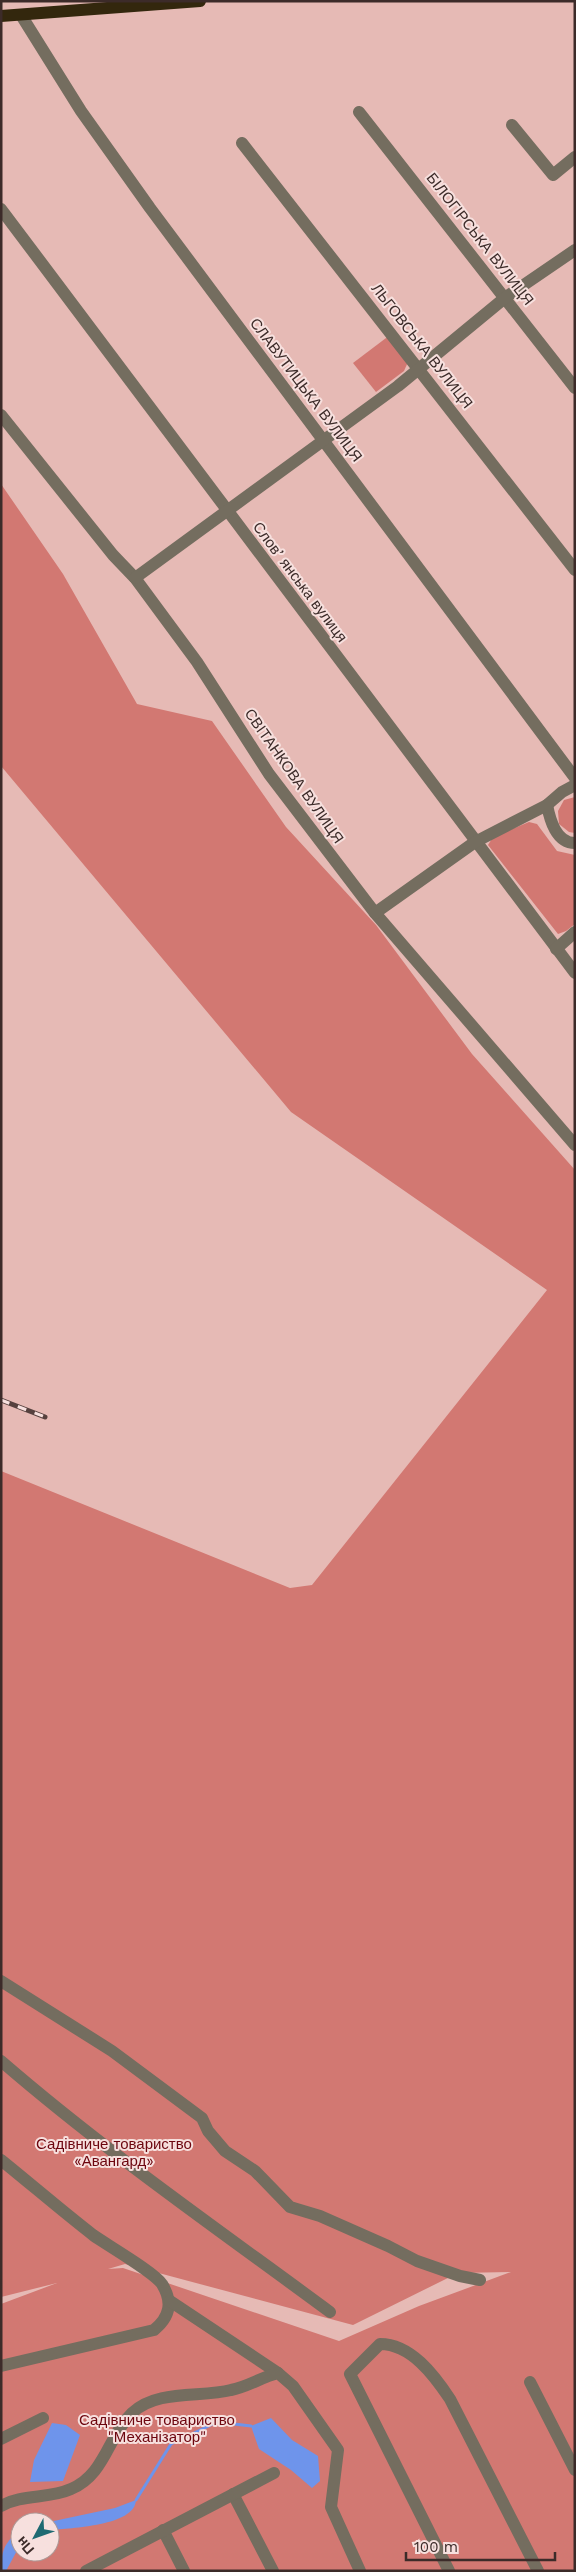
<svg xmlns="http://www.w3.org/2000/svg" width="576" height="2572" font-family="'Work Sans',sans-serif">
  <style>
    .green { fill: #d27872; fill-rule: evenodd }
    .water { fill: #6e94eb }
    .lines { fill: none; stroke-linecap: round; stroke-linejoin: round }
    .stream { stroke: #6e94eb; stroke-width: 3 }
    .minor { stroke: #746d5f; stroke-width: 12 }
    .major { stroke: #33270d; stroke-width: 12 }
    .rail-casing { stroke: #56413e; stroke-width: 5 }
    .rail { stroke: #f7e0de; stroke-width: 3; stroke-dasharray: 9; stroke-linecap: butt }
    .labels { text-anchor: middle; dominant-baseline: central; stroke-width: 4; stroke-linejoin: round; paint-order: stroke }
    .street-label { font-size: 15px; fill: #3c2b29; stroke: #f7e0de }
    .park-label { font-size: 15px; fill: #6d060f; stroke: #f7e0de }
  </style>
  <rect width="100%" height="100%" fill="#e6bab5"/>
  <g class="green">
    <polygon points="390,335 408,362 404,371 376,392 353,363"/>
    <path d="M1 484 63 574 137 704 212 721 286 827 376 925 472 1054 575 1170V2571H1V2304L57 2283 1 2297V1471L290 1588 312 1585 547 1290 291 1112 1 766ZM125 2264 353 2325 458 2273 511 2272 419 2306 339 2341 123 2268 108 2269ZM20 2522H50V2552H20Z"/>
    <polygon points="575,797 575,833 569,832 559,824 558,811 564,800"/>
    <polygon points="529,822 537,824 557,851 575,855 575,924 566,931 558,934 488,845 493,837"/>
  </g>
  <g class="water">
    <polygon points="271,2418 292,2440 318,2456 320,2481 312,2488 291,2470 259,2449 251,2426"/>
    <polygon points="52,2423 66,2425 80,2435 63,2481 30,2482 34,2460"/>
    <path d="M136 2500C135 2526 71 2528 50 2530L49 2522 115 2508Z"/>
    <path d="M20 2530V2545L6 2571H1C1 2551 4 2543 20 2530Z"/>
  </g>
  <g class="lines">
    <polyline class="stream" points="136,2500 171,2444 217,2422 251,2426"/>
    <g class="minor">
      <polyline points="21,15 81,111 150,208 575,778"/>
      <polyline points="359,112 575,388"/>
      <polyline points="512,125 553,175 575,157"/>
      <polyline points="242,143 575,570"/>
      <polyline points="1,209 575,973"/>
      <polyline points="1,415 113,555 135,578 197,662 269,774 375,913 575,1145"/>
      <polyline points="135,578 398,386 506,297 575,250"/>
      <path d="M547 805C550 820 556 843 575 843"/>
      <polyline points="375,913 475,842 547,805 562,792 575,785"/>
      <polyline points="556,949 575,932"/>
      <polyline points="1,1981 112,2051 202,2118 208,2131 225,2151 255,2171 290,2207 320,2216 388,2246 417,2261 460,2276 480,2280"/>
      <path d="M1 2061C105 2151 219 2230 330 2312"/>
      <path d="M1 2160C32 2185 62 2211 93 2235 107 2245 154 2272 162 2284 173 2302 170 2317 154 2330L1 2366"/>
      <polyline points="170,2301 278,2373"/>
      <polyline points="530,2382 575,2470"/>
      <polyline points="1,2439 43,2418"/>
      <polyline points="233,2494 273,2571"/>
      <path d="M1 2506C22 2494 49 2499 71 2489 105 2475 108 2436 132 2413 157 2389 201 2398 231 2390 247 2387 262 2377 278 2373L293 2386 338 2450 331 2507 360 2571"/>
      <polyline points="163,2530 184,2571"/>
      <polyline points="86,2571 274,2473"/>
      <path d="M449 2571 350 2374 380 2344C411 2344 434 2375 450 2399L538 2571"/>
    </g>
    <polyline class="major" points="1,16 200,1"/>
    <defs>
      <polyline id="rail" points="1,1400 45,1417"/>
    </defs>
    <use href="#rail" class="rail-casing"/>
    <use href="#rail" class="rail"/>
  </g>
  <g class="labels">
    <g class="street-label">
      <text transform="translate(480 239) rotate(52)">БІЛОГІРСЬКА ВУЛИЦЯ</text>
      <text transform="translate(422 346) rotate(52)">ЛЬГОВСЬКА ВУЛИЦЯ</text>
      <text transform="translate(306 390) rotate(53)">СЛАВУТИЦЬКА ВУЛИЦЯ</text>
      <text transform="translate(300 582) rotate(53)">Словʼянська вулиця</text>
      <text transform="translate(294 776) rotate(55)">СВІТАНКОВА ВУЛИЦЯ</text>
    </g>
    <g class="park-label">
      <text x="114" y="2144">Садівниче товариство<tspan x="114" dy="17">«Авангард»</tspan></text>
      <text x="157" y="2420">Садівниче товариство<tspan x="157" dy="17">"Механізатор"</tspan></text>
    </g>
  </g>
  <rect width="576" height="2572" fill="none" stroke="#3c2b29" stroke-width="5"/>
  <g transform="translate(35 2537) rotate(229)"><circle r="24" fill="#f7e0de" stroke="#ac9896"/>
  <path d="M0-4L9 19L0 12L-9 19Z" fill="#1f6a72"/>
  <text y="-8" font-size="14" font-weight="bold" text-anchor="middle" fill="#3c2b29">Пн</text>
  </g>
  <path d="M406 2552v8h149v-8" fill="none" stroke="#3c2b29" stroke-width="2.5"/>
  <text x="414" y="2552" font-size="15" fill="#3c2b29" stroke="#f7e0de" stroke-width="4" paint-order="stroke">100 m</text>
</svg>
